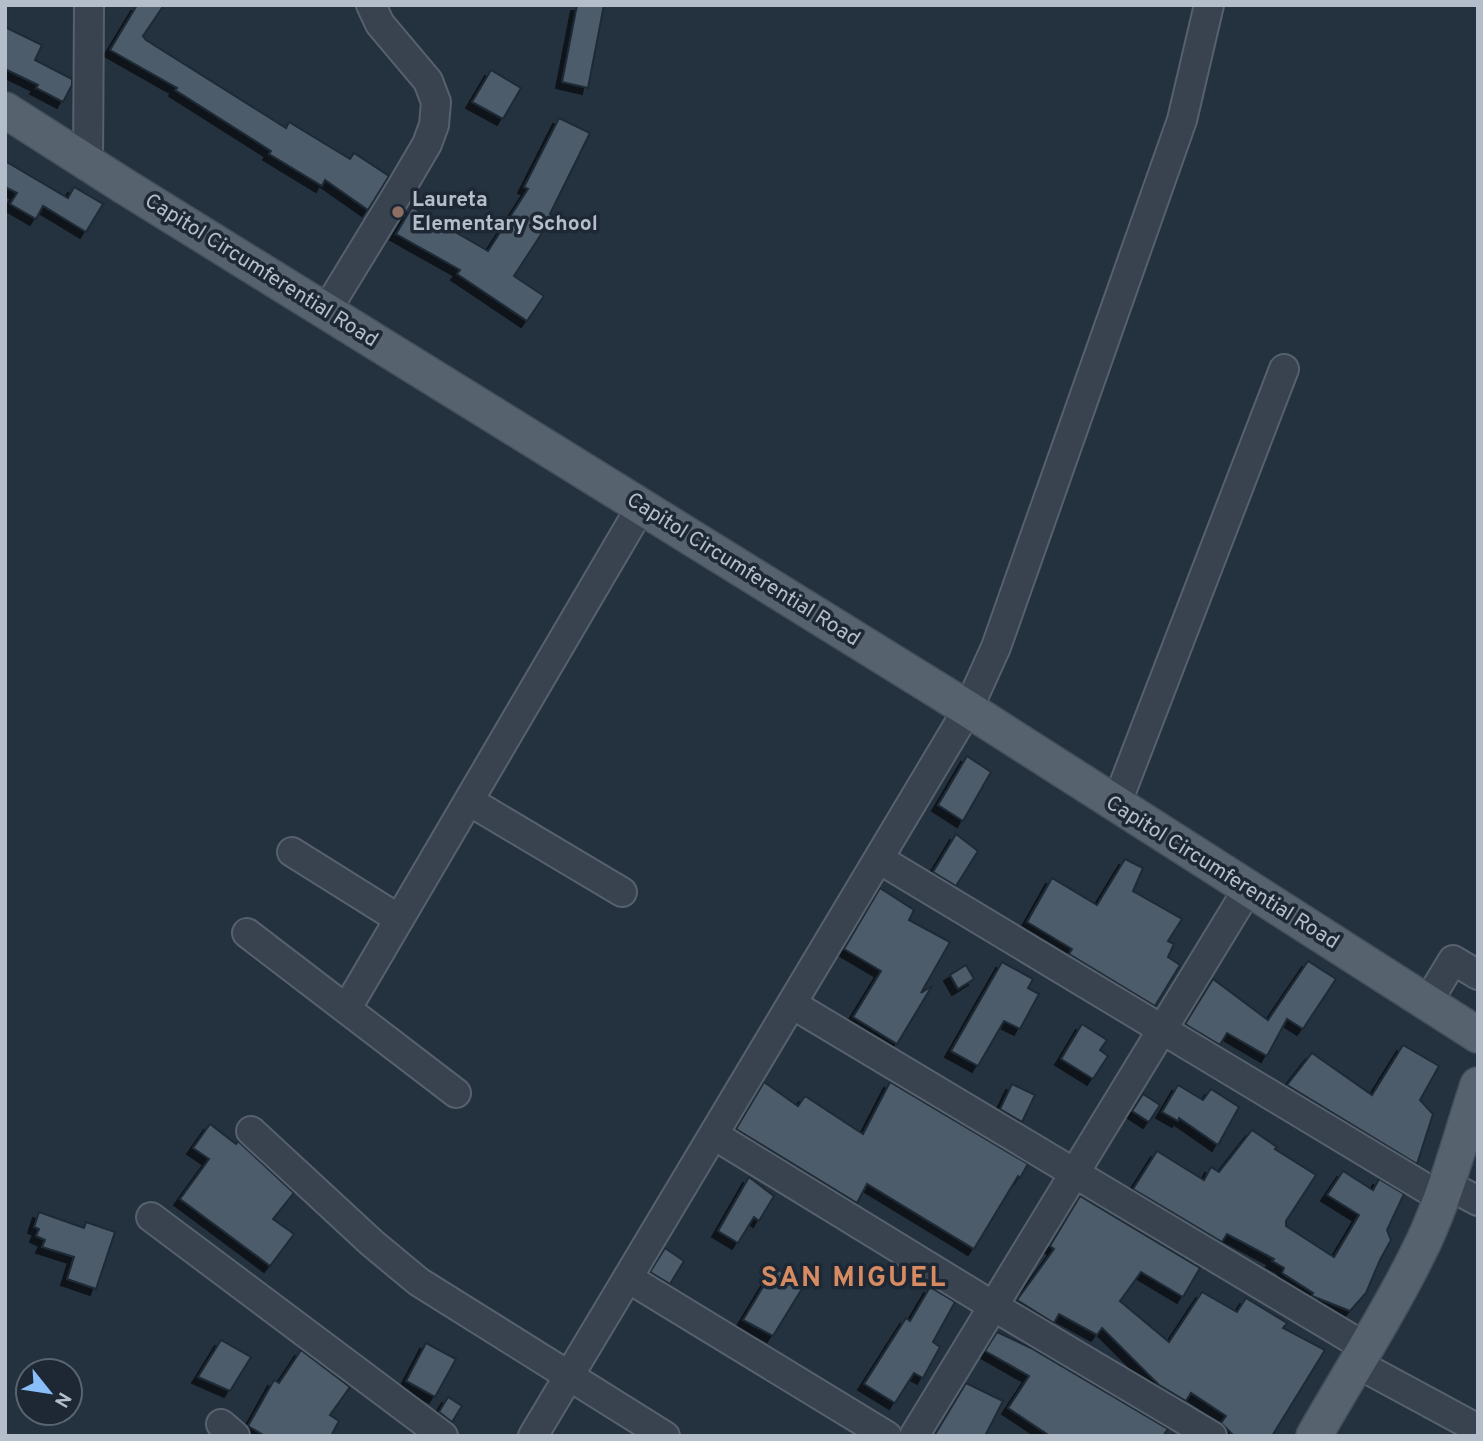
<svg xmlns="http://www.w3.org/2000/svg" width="1483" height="1441" font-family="Overpass,sans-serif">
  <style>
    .building { fill: #4d5b6a; stroke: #1f2a36; stroke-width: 2; filter: url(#shadow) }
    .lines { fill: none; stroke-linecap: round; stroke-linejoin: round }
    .minor-casing { stroke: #56616d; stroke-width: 32 }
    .major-casing { stroke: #444f5b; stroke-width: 38 }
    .minor { stroke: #38434f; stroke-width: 28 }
    .major { stroke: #56636f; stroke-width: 35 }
    .education-dot { fill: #8d6e63; stroke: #1d2834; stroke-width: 2.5 }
    .labels { text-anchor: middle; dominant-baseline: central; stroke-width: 7; stroke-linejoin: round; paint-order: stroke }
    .poi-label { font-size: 21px; font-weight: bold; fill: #b4beca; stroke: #1d2834; text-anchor: start }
    .street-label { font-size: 21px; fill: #b4beca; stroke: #1d2834 }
    .district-label { font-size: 28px; font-weight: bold; letter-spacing: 2px; fill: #d78b62; stroke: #1d2834 }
  </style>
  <defs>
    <filter id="shadow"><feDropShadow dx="-6" dy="6" stdDeviation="0" flood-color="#0009"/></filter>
  </defs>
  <rect width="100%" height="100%" fill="#24323f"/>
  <g class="building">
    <polygon points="137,5 164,5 143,36 146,40 286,128 289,122 350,159 354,153 389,176 368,210 325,180 322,186 269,154 271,151 175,90 177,88 110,50"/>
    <polygon points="577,5 604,5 588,88 562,82"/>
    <polygon points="5,27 42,45 35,60 72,79 72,85 63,102 36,88 38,85 5,69"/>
    <polygon points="491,70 521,88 503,119 472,102"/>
    <polygon points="559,118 590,133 550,214 553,216 514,276 544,296 527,321 457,274 460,270 396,234 412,207 488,251 528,189 524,187"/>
    <polygon points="5,161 68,198 74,187 103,204 86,232 43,206 36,219 10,204 17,193 5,187"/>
    <polygon points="967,756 991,772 963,821 938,805"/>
    <polygon points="956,834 978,851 956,886 933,872"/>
    <polygon points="1125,859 1143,868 1133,891 1182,919 1168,941 1174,944 1168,957 1180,965 1155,1006 1069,954 1072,949 1027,922 1052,878 1097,905"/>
    <polygon points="880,888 914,910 909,920 950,942 921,993 932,986 897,1044 853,1017 881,971 844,949"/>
    <polygon points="1308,961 1336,979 1303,1029 1287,1019 1267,1056 1227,1033 1220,1045 1185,1024 1213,979 1268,1020"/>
    <polygon points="1002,962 1033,979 1028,988 1039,994 1020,1029 1004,1021 978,1066 951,1051"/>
    <polygon points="966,965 974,979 958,989 950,975"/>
    <polygon points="1082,1024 1107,1040 1100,1050 1108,1056 1093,1079 1061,1059"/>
    <polygon points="1403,1045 1439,1066 1420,1100 1433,1114 1417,1164 1287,1085 1312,1053 1372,1095"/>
    <polygon points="764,1082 798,1106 805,1096 863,1134 890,1082 1028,1164 1020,1178 1018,1176 974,1249 867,1184 857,1203 736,1129"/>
    <polygon points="1012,1084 1035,1095 1022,1122 1000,1109"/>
    <polygon points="1178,1085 1203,1100 1211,1089 1239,1107 1218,1145 1179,1118 1178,1121 1162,1112"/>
    <polygon points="1143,1094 1160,1105 1149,1122 1132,1111"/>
    <polygon points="210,1124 236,1144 238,1141 294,1193 273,1219 294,1234 270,1266 180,1199 209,1159 193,1148"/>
    <polygon points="1252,1130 1277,1147 1275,1149 1316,1175 1286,1221 1286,1226 1334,1257 1359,1215 1327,1195 1343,1171 1373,1190 1379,1179 1404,1194 1387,1230 1391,1240 1380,1260 1366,1293 1350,1311 1312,1296 1313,1293 1282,1273 1284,1268 1272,1261 1274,1259 1227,1234 1222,1242 1133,1189 1157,1151 1204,1180 1211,1167 1219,1172"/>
    <polygon points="749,1177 774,1196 759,1221 754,1217 738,1243 718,1231"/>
    <polygon points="1080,1196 1200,1268 1183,1297 1141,1272 1120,1301 1169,1342 1202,1292 1237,1312 1246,1298 1287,1323 1283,1328 1325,1350 1272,1436 1234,1436 1221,1423 1226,1416 1191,1393 1186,1401 1159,1385 1102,1328 1097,1335 1059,1314 1054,1323 1017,1300 1054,1249 1050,1246"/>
    <polygon points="39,1212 84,1228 86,1222 115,1232 96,1289 67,1279 74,1257 42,1247 45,1240 36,1236 39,1229 34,1227"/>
    <polygon points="665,1248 684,1261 670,1284 650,1272"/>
    <polygon points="775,1267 803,1287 773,1336 743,1320"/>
    <polygon points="930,1287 955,1302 933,1342 940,1347 923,1378 914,1373 895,1403 864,1384 906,1318 910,1321"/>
    <polygon points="997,1332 1031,1348 1168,1429 1163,1436 1050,1436 1008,1408 1029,1376 985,1351"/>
    <polygon points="221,1340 251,1357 230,1391 198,1377"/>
    <polygon points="426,1343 456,1359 435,1397 406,1381"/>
    <polygon points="301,1350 350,1387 330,1415 339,1421 331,1436 265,1436 248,1426 274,1380 279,1383"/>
    <polygon points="966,1383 1003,1401 985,1436 934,1436"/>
    <polygon points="448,1397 462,1406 452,1422 439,1412"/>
  </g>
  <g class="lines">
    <defs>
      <g id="minor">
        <polyline points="88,163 89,5"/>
        <polyline points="326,311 403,185 427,144 434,125 436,102 428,81 380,24 371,5"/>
        <polyline points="469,801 622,892"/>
        <polyline points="1116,805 1284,369"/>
        <polyline points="292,852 399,919"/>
        <polyline points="879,859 1442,1198"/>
        <polyline points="247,933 456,1093"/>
        <polyline points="1427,1003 1453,960 1478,975"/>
        <polyline points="792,1004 1365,1347"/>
        <polyline points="347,1008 641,507"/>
        <polyline points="251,1131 372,1243 419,1282 665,1436"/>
        <polyline points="714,1135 993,1306 1212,1436"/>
        <polyline points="1446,1184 1478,1201"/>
        <polyline points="151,1217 443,1436"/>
        <polyline points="628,1278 887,1436"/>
        <polyline points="1356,1363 1478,1429"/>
        <polyline points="221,1424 235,1436"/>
        <polyline points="533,1436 968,709 996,647 1182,120 1209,5"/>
        <polyline points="914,1436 1248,889"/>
      </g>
      <g id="major">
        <polyline points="5,110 124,186 968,709 1478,1035"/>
        <path d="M1314 1436C1351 1371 1392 1308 1424 1241 1447 1191 1461 1137 1478 1085"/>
      </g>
    </defs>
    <use href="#minor" class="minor-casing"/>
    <use href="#major" class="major-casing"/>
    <use href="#minor" class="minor"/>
    <use href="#major" class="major"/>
  </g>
  <circle class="education-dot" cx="398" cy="212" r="7"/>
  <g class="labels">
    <g class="poi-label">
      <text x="412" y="200">Laureta<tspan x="412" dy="24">Elementary School</tspan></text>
    </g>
    <g class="street-label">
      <text transform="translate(261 271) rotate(32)">Capitol Circumferential Road</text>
      <text transform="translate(743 570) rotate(32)">Capitol Circumferential Road</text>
      <text transform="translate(1222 873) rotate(32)">Capitol Circumferential Road</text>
    </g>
    <g class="district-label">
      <text x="854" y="1279">SAN MIGUEL</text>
    </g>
  </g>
  <rect width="1483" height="1441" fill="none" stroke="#b4beca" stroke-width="14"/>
  <g transform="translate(49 1392) rotate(120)"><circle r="33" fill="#1d2834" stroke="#596470" stroke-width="2"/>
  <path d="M0-5L12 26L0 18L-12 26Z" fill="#89befa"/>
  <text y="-10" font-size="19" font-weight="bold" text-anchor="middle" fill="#b4beca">N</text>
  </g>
</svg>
